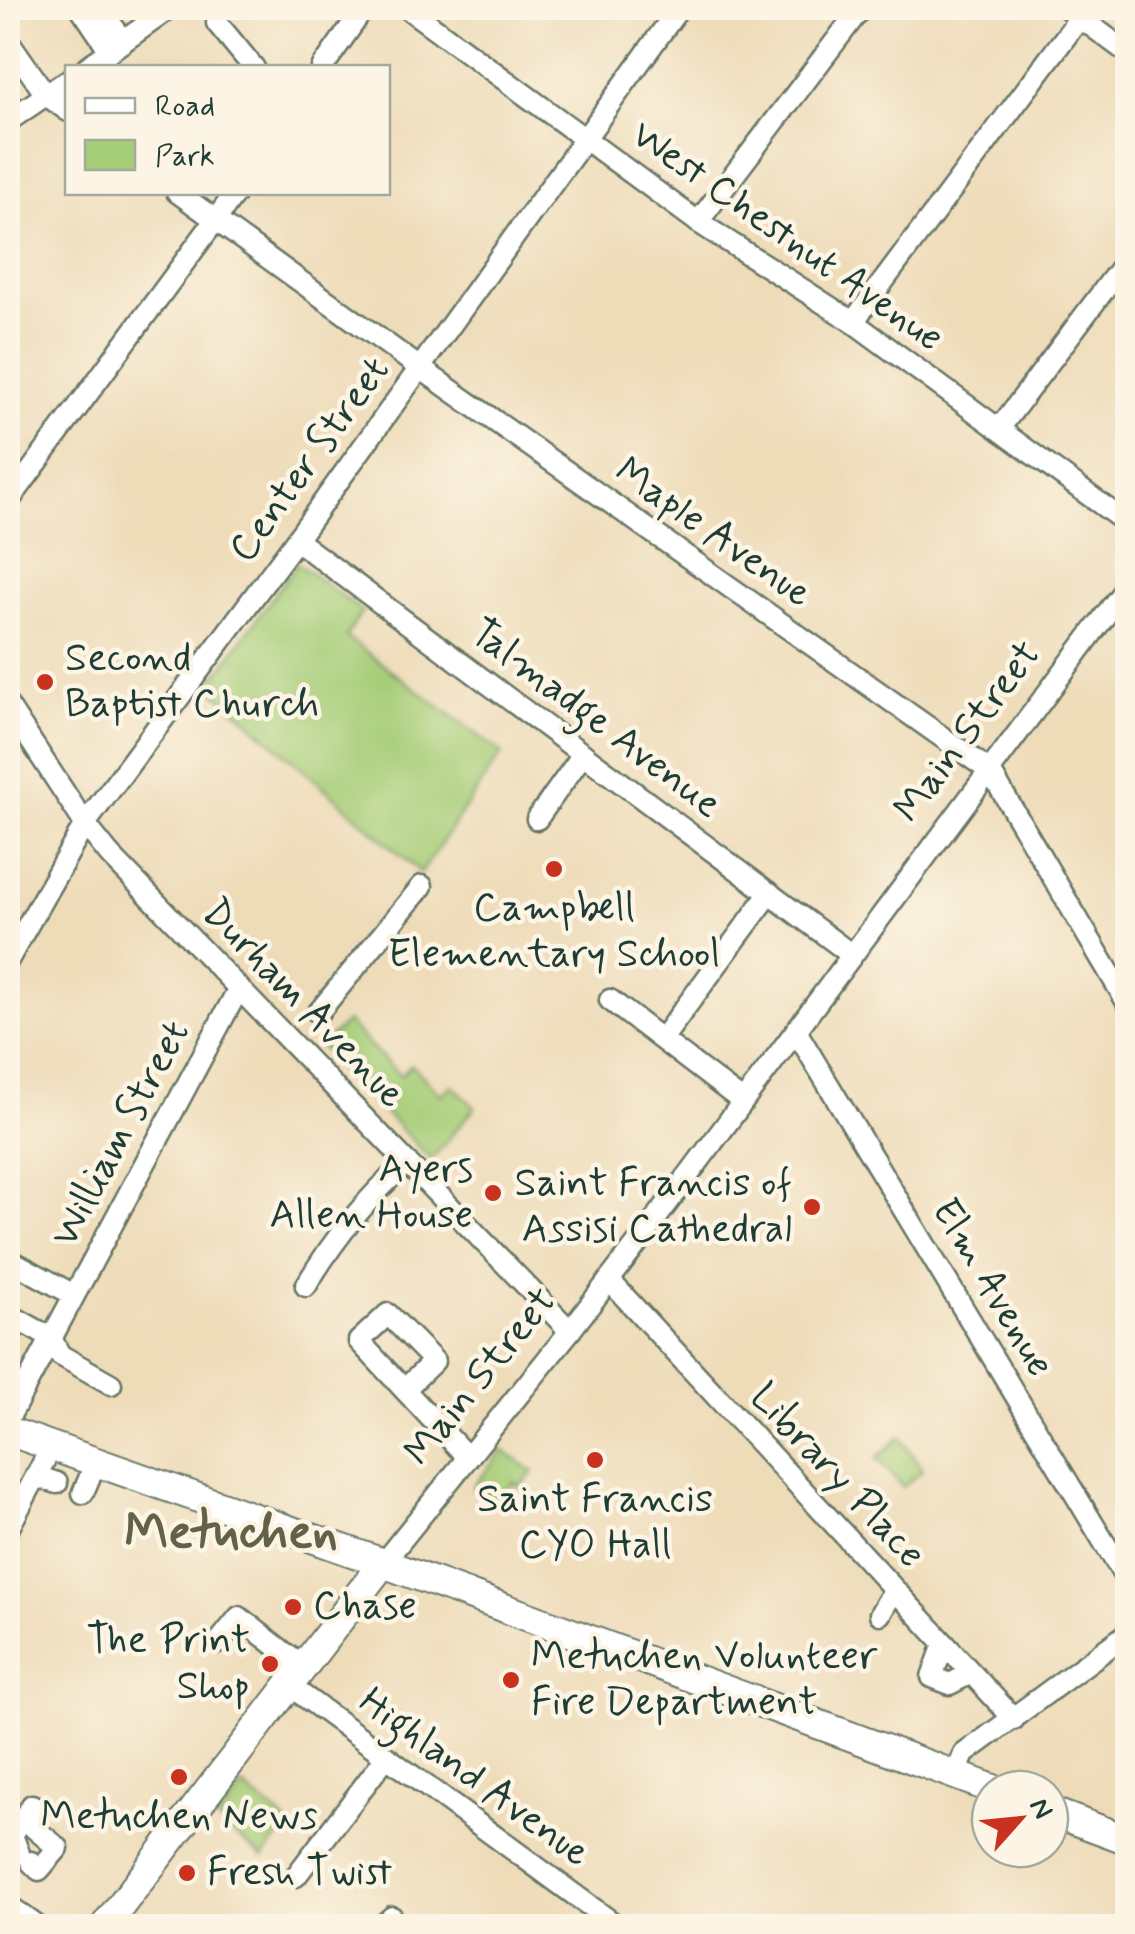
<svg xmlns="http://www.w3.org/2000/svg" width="1135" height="1934" font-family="Mynerve,sans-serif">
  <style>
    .green { fill: #a6cd77; stroke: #628556; stroke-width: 2.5 }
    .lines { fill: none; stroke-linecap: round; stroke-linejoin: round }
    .minor-casing { stroke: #677563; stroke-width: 25 }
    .major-casing { stroke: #677563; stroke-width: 32 }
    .minor { stroke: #fff; stroke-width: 20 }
    .major { stroke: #fff; stroke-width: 28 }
    .poi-dot { fill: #c8321e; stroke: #fcf5e5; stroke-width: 4 }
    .labels { text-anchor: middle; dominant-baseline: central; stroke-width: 9; stroke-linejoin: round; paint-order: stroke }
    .street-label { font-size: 40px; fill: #1f3d34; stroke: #fcf5e5 }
    .poi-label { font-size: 40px; fill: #1f3d34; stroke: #fcf5e5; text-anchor: start }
    .district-label { font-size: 50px; font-weight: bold; fill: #646246; stroke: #fcf5e5 }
  </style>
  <rect width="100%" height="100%" fill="#fcf5e5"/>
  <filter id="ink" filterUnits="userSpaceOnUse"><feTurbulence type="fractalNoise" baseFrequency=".01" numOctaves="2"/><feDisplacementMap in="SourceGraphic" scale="20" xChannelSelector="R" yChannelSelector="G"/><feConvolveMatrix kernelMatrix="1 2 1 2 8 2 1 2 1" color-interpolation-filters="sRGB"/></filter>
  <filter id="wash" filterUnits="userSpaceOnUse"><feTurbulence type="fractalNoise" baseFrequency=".0048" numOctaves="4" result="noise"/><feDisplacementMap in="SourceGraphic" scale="40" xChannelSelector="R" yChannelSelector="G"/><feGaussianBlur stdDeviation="2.25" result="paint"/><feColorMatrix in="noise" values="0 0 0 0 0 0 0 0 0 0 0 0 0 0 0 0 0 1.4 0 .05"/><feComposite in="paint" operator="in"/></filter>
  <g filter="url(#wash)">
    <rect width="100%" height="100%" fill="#eedcb9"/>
    <g class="green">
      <polygon points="297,563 362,611 346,637 502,753 421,873 209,686"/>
      <polygon points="347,1022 400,1076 412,1065 441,1095 452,1085 475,1107 431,1160 320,1046"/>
      <polygon points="900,1437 923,1470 903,1487 877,1458"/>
      <polygon points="502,1450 534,1472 519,1487 513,1482 498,1504 490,1492 482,1496 473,1488"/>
      <polygon points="243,1787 289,1824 263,1857 217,1820"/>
    </g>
  </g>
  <g filter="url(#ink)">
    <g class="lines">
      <defs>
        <g id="minor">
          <polyline points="81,8 110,51"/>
          <polyline points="99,8 124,41"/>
          <polyline points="407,8 698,222 853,322 1128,524"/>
          <polyline points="1067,8 1128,53"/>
          <polyline points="217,23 254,68"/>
          <polyline points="8,40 46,95 68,111"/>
          <polyline points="86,68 170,8"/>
          <polyline points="322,68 364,8"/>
          <polyline points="8,121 68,80"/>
          <polyline points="177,192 420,368 990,771 1128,1004"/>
          <polyline points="698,222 861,8"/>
          <polyline points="853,322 1087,8"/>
          <polyline points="999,429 1128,258"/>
          <polyline points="8,502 236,192"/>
          <polyline points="296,540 852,955"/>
          <polyline points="8,706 85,824 109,854 570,1331"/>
          <polyline points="537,819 583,754"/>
          <polyline points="8,960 85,824 296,540 679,8"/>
          <polyline points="610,1000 742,1101"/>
          <polyline points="318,1013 422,886"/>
          <polyline points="796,1031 1128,1582"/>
          <polyline points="662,1039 770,893"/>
          <polyline points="8,1259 74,1295"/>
          <polyline points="609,1280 1014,1719"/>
          <path d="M306 1286C334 1238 366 1199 407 1162"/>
          <polyline points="8,1314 51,1338 60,1355 111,1384"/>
          <polyline points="405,1389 434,1361 388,1314 359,1341 468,1458"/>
          <polyline points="8,1419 239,988"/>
          <polyline points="36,1476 57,1483"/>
          <polyline points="83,1493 96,1462"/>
          <polyline points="8,1529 52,1446"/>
          <polyline points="383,1563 570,1331 643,1236 1128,585"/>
          <polyline points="880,1614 894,1590"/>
          <polyline points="218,1643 239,1617 304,1668"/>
          <polyline points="944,1644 932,1677 950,1684 971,1673"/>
          <polyline points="290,1686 617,1926"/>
          <polyline points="956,1775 964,1754 1128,1633"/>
          <polyline points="19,1853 12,1835 32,1805"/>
          <polyline points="31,1862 39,1870 58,1848 34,1828 33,1821 41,1808"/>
          <polyline points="296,1876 386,1757"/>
          <polyline points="8,1905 37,1926"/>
          <polyline points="382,1926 392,1917"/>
        </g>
        <g id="major">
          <polyline points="8,1431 383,1563 993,1789"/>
          <polyline points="1050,1811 1128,1840"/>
          <polyline points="105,1926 383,1563"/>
        </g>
      </defs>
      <use href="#minor" class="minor-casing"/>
      <use href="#major" class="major-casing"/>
      <use href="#minor" class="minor"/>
      <use href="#major" class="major"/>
    </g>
  </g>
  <g class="poi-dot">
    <circle cx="45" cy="682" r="10"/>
    <circle cx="554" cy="869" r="10"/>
    <circle cx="493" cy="1193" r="10"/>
    <circle cx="812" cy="1207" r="10"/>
    <circle cx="595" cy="1460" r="10"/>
    <circle cx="293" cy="1607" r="10"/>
    <circle cx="270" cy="1664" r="10"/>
    <circle cx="511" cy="1680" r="10"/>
    <circle cx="179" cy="1777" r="10"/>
    <circle cx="187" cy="1873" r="10"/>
  </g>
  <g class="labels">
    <g class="street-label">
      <text transform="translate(787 237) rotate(35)">West Chestnut Avenue</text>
      <text transform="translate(310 460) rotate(-54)">Center Street</text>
      <text transform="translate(713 533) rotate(35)">Maple Avenue</text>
      <text transform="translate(595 719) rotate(37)">Talmadge Avenue</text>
      <text transform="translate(968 732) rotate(-53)">Main Street</text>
      <text transform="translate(303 1004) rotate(46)">Durham Avenue</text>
      <text transform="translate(121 1134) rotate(-62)">William Street</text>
      <text transform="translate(992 1288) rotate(59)">Elm Avenue</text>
      <text transform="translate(481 1377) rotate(-51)">Main Street</text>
      <text transform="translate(837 1476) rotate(47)">Library Place</text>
      <text transform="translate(474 1778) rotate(36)">Highland Avenue</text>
    </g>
    <g class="poi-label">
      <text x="65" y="659">Second<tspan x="65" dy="46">Baptist Church</tspan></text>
      <text x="554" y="909" text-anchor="middle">Campbell<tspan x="554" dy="46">Elementary School</tspan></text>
      <text x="473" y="1170" text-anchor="end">Ayers<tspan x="473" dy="46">Allen House</tspan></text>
      <text x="792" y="1184" text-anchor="end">Saint Francis of<tspan x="792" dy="46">Assisi Cathedral</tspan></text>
      <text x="595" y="1500" text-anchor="middle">Saint Francis<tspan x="595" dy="46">CYO Hall</tspan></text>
      <text x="313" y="1607">Chase</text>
      <text x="250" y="1641" text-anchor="end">The Print<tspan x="250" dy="46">Shop</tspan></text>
      <text x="531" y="1657">Metuchen Volunteer<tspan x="531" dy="46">Fire Department</tspan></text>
      <text x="179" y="1817" text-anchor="middle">Metuchen News</text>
      <text x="207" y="1873">Fresh Twist</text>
    </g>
    <g class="district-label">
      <text x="231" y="1533">Metuchen</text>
    </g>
  </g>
  <rect width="1135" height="1934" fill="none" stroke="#fcf5e5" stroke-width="40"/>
  <rect x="65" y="65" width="325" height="130" fill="#fcf5e5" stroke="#a4ab9e" stroke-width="2.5"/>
  <rect x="85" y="98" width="50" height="15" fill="#ffffff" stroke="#a4ab9e" stroke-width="2.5"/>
  <text x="155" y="115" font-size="30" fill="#1f3d34">Road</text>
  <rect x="85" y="140" width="50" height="30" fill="#a6cd77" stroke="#a4ab9e" stroke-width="2.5"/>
  <text x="155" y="165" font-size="30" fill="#1f3d34">Park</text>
  <g transform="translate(1020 1819) rotate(63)"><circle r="48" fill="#fcf5e5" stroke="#a4ab9e" stroke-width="2.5"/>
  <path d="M0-8L18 38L0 25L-18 38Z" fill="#c8321e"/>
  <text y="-15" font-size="28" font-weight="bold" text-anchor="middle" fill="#1f3d34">N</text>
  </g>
</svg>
